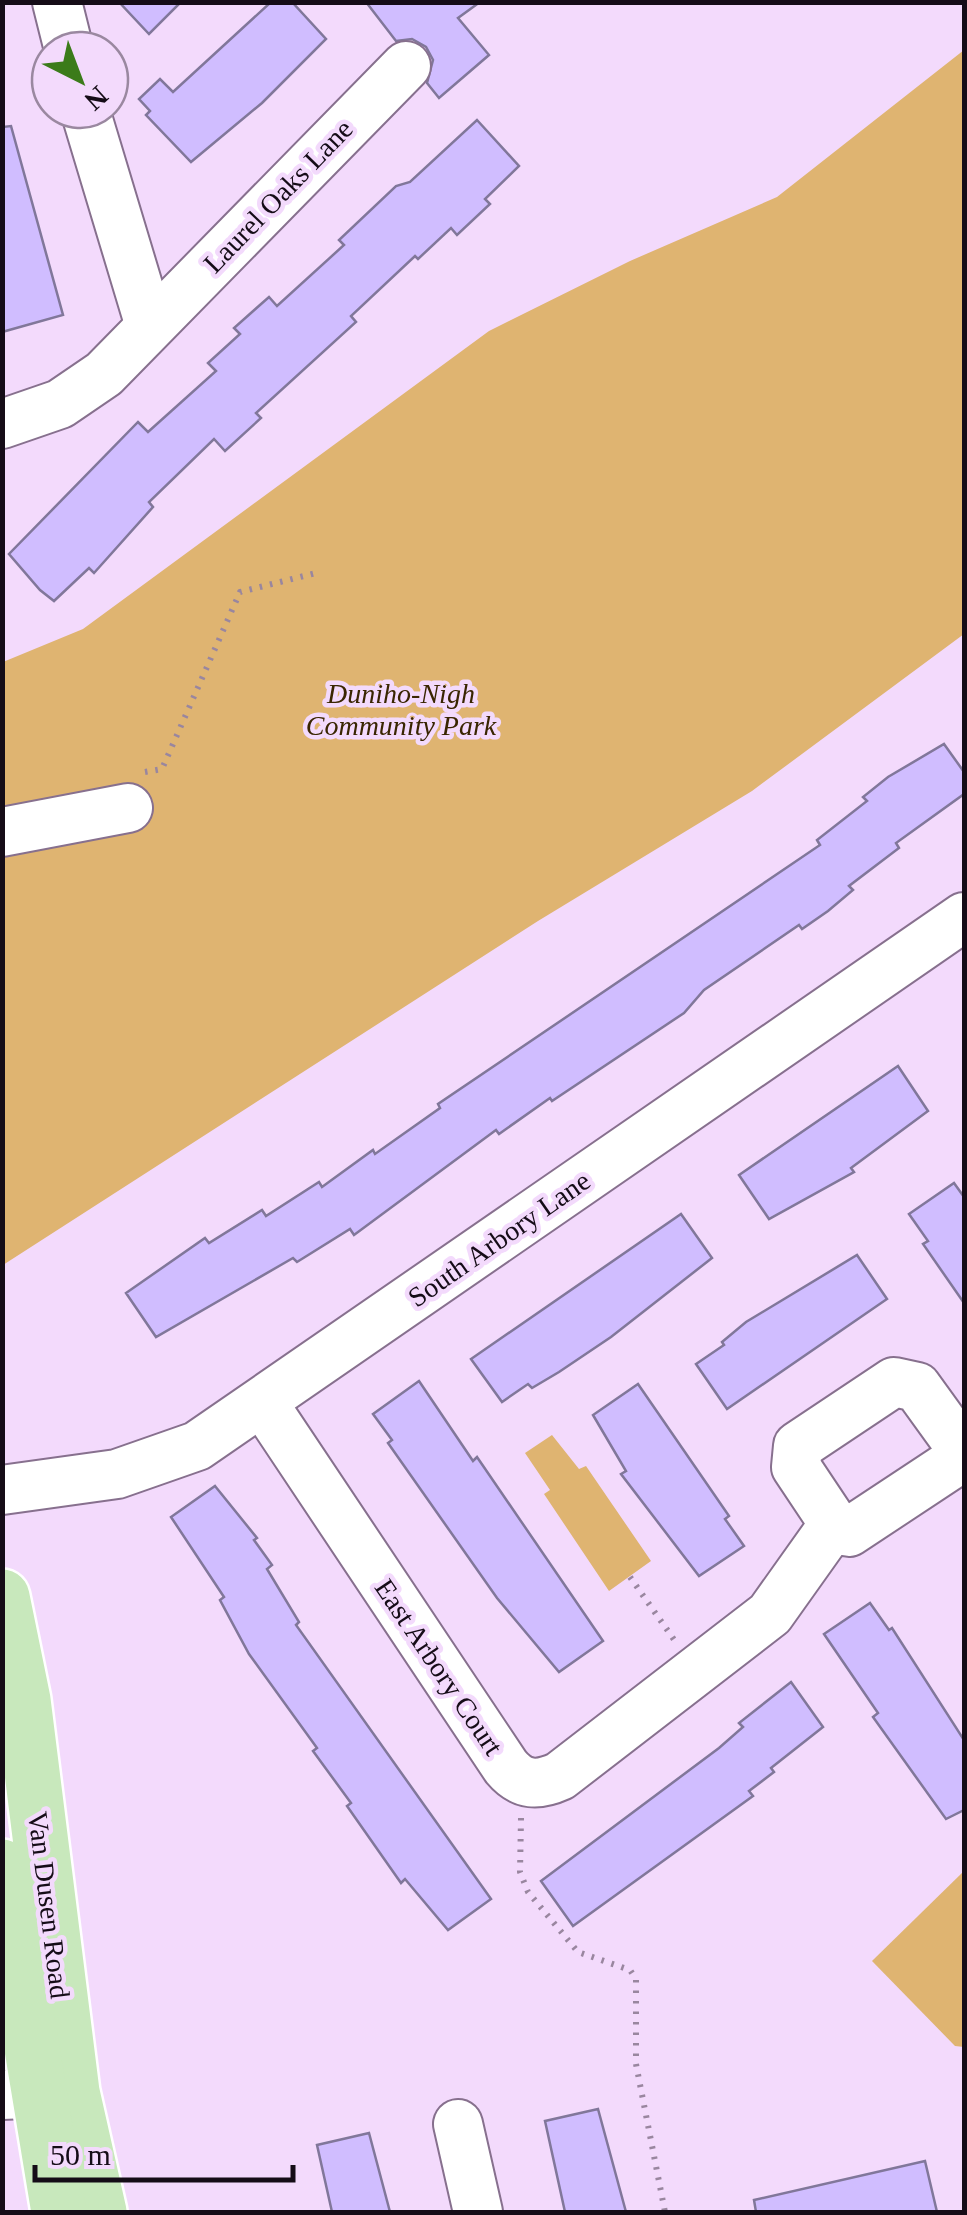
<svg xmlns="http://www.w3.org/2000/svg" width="967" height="2215" font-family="Georgia,serif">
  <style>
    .green { fill: #dfb471 }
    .building { fill: #d0bdff; stroke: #81779a; stroke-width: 2.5 }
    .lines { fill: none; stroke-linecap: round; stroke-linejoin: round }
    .minor-casing { stroke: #87708e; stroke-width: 52 }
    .major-casing { stroke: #fff; stroke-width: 60 }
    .path { stroke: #99869f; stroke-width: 6; stroke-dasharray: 2.5 8; stroke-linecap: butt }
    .minor { stroke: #fff; stroke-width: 48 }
    .major { stroke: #c8e8bc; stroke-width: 55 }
    .labels { text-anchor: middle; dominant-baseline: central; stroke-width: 9; stroke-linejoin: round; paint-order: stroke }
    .street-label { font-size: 28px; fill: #150c17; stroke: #f3dafc }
    .park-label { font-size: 28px; font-style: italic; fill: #392501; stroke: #f3dafc }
  </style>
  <rect width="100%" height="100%" fill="#f3dafc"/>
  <g class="green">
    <polygon points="964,50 964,634 752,791 538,921 3,1265 3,662 83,629 489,331 630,261 777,197"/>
    <polygon points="552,1435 579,1469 586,1466 651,1561 609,1591 544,1494 550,1490 525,1453"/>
    <polygon points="964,1871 964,2047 955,2046 872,1961"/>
  </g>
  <g class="building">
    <polygon points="119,2 181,2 149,34"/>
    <polygon points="271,2 292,2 326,39 262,103 191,162 146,115 150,111 139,99 160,79 173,92"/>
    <polygon points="366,2 480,2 458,18 489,55 439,98 427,83 433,60 426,47 412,39 396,41"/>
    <polygon points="477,120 519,166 485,199 490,204 457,235 451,228 418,259 415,256 351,316 356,322 256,413 261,418 225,451 214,439 149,502 153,507 94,573 89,568 54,601 40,590 9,554 138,422 148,432 216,371 208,363 240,334 234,328 269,297 277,306 344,245 339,240 396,186 410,182"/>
    <polygon points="11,126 63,315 2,332 2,127"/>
    <polygon points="944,744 964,772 964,794 896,843 899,848 849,886 853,890 828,911 802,929 799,925 704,990 684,1013 552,1101 550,1098 499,1134 496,1130 354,1235 350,1229 297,1262 293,1258 156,1337 126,1293 205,1238 209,1243 262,1210 266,1216 319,1182 322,1187 373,1150 375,1154 440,1108 438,1104 820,845 817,840 867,801 863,797 888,777"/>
    <polygon points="898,1066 928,1111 851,1168 854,1172 769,1219 739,1175"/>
    <polygon points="954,1183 964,1197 964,1303 923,1244 928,1241 909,1214"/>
    <polygon points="681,1214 712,1258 611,1337 559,1372 532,1388 528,1384 502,1402 471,1359"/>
    <polygon points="857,1255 887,1299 727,1409 696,1364 724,1345 722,1342 746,1322"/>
    <polygon points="419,1381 473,1461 477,1457 603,1641 559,1672 497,1598 388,1443 392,1440 373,1414"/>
    <polygon points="638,1384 729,1516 725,1519 744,1546 699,1576 621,1474 626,1471 593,1415"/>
    <polygon points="215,1486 257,1538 254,1540 272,1565 267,1569 299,1622 296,1625 491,1899 448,1930 405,1879 401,1883 347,1806 351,1803 313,1751 317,1748 249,1654 220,1600 224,1597 171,1517"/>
    <polygon points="870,1603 889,1630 892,1628 964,1740 964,1810 946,1819 873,1717 878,1713 824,1634"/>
    <polygon points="791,1682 823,1727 771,1768 774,1772 749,1791 753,1796 573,1926 541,1881 719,1748 743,1727 739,1723"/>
    <polygon points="598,2109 626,2212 565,2212 545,2121"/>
    <polygon points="369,2133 390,2212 332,2212 317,2145"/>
    <polygon points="925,2161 937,2212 756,2212 754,2200"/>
  </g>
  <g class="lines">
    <defs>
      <g id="minor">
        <polyline points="57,2 69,50"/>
        <polyline points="85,110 150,326"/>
        <polyline points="2,424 60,404 104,374 406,66"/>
        <polyline points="2,832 128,808"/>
        <path d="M263 1403 506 1767C522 1786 538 1786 560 1776L770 1614 834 1524 796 1467 798 1446 894 1382 917 1387 956 1441 958 1460 849 1532 834 1524"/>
        <polyline points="2,1490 117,1474 197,1446 964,917"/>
        <polyline points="2,2095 72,2092"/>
        <polyline points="458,2124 478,2212"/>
      </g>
      <g id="major">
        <polyline points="2,1597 23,1700 72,2092 99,2212"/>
        <polyline points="2,1867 59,2212"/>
      </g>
    </defs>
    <use href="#minor" class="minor-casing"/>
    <use href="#major" class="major-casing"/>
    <g class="path">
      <polyline points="145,772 162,769 240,592 320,572"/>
      <polyline points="630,1577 675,1641"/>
      <polyline points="521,1818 520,1872 528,1892 578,1952 630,1970 636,1979 636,2064 665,2212"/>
    </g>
    <use href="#minor" class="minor"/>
    <use href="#major" class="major"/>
  </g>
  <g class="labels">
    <g class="street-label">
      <text transform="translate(278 196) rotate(-46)">Laurel Oaks Lane</text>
      <text transform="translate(499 1239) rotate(-35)">South Arbory Lane</text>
      <text transform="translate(439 1667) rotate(56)">East Arbory Court</text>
      <text transform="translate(49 1905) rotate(83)">Van Dusen Road</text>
    </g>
    <g class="park-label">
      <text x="401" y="693">Duniho-Nigh<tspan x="401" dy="32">Community Park</tspan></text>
    </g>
  </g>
  <rect width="967" height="2215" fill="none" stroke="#150c17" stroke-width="10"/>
  <g transform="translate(80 80) rotate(138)"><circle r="48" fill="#f3dafc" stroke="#9a88a0" stroke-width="2.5"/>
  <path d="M0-8L18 38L0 25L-18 38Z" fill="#3b7b1a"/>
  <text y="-15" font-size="28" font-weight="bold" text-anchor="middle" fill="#150c17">N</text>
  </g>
  <path d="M35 2165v15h258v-15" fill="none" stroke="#150c17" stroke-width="5"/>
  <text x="50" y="2165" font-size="30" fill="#150c17" stroke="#f3dafc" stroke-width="8" paint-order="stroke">50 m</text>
</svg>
